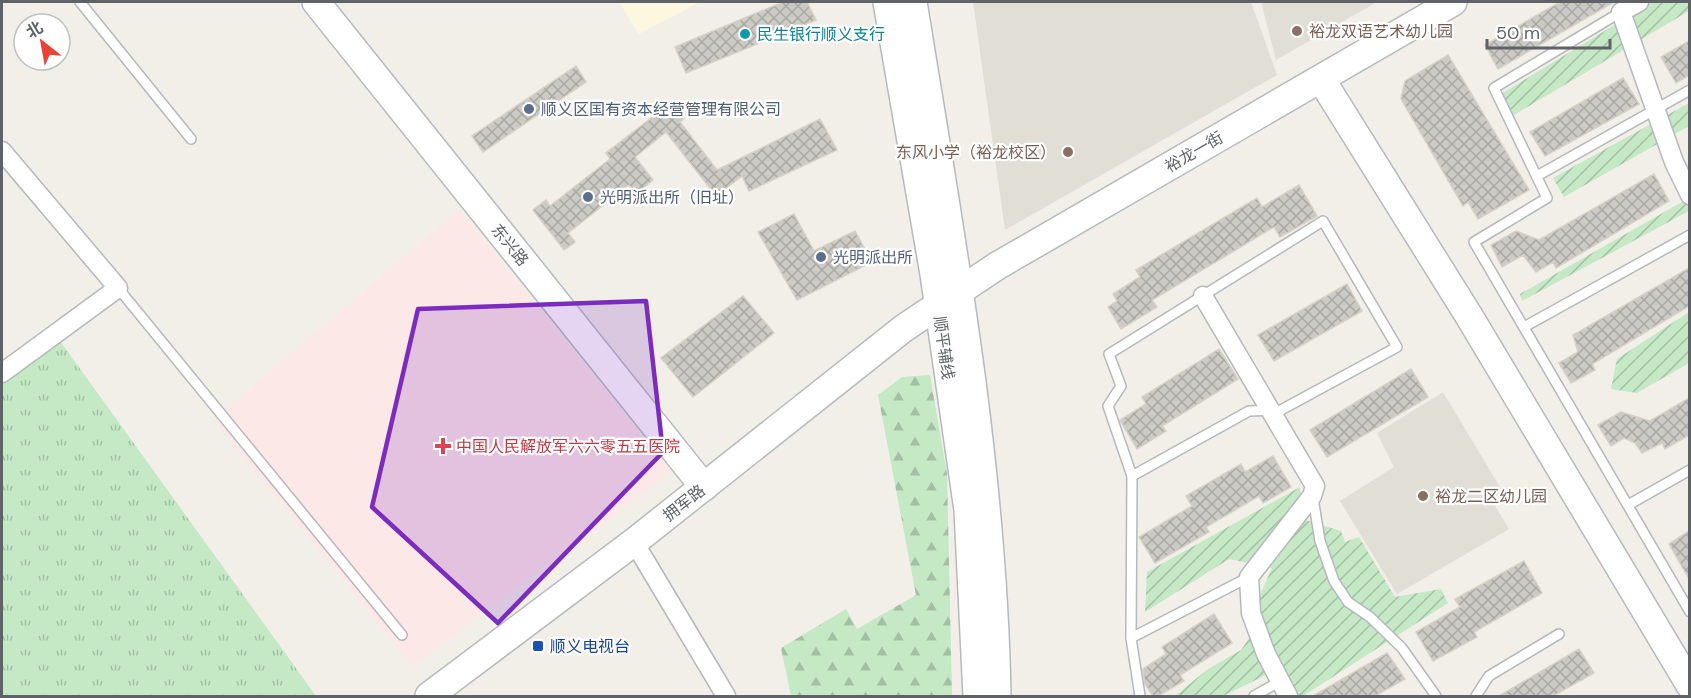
<svg xmlns="http://www.w3.org/2000/svg" width="1691" height="698" font-family="'DM Sans','Noto Sans SC',sans-serif">
  <style>
    .commercial { fill: #fef7e0 }
    .education { fill: #e1ded6 }
    .medical { fill: #fce8e6 }
    .forest { fill: url(#forest-firs) }
    .park { fill: url(#park-tufts) }
    .garden { fill: url(#garden-furrows) }
    .building { fill: url(#building-cross-hatch); stroke: #d6d1c6; stroke-width: 1.5 }
    .lines { fill: none; stroke-linecap: round; stroke-linejoin: round }
    .lane-casing { stroke: #b5b8bc; stroke-width: 12 }
    .street-casing { stroke: #b5b8bc; stroke-width: 21 }
    .secondary-casing { stroke: #b6babf; stroke-width: 30 }
    .lane { stroke: #fff; stroke-width: 9 }
    .street { stroke: #fff; stroke-width: 18 }
    .secondary { stroke: #fff; stroke-width: 27 }
    .marked { fill: #7b2cbf; fill-opacity: 0.2; stroke: #7b2cbf; stroke-width: 4.5; stroke-linejoin: round }
    .education-dot { fill: #8d6e63; stroke: #fff; stroke-width: 2 }
    .culture-dot { fill: #0f9aa8; stroke: #fff; stroke-width: 2 }
    .service-dot { fill: #5c6f8a; stroke: #fff; stroke-width: 2 }
    .health-dot { fill: #e0444e; stroke: #fff; stroke-width: 2 }
    .transit-dot { fill: #1a4fb4; stroke: #fff; stroke-width: 2 }
    .labels { text-anchor: middle; dominant-baseline: central; stroke-width: 4.5; stroke-linejoin: round; paint-order: stroke }
    .education-label { font-size: 16px; fill: #785e54; stroke: #fff; text-anchor: start }
    .culture-label { font-size: 16px; fill: #0d838f; stroke: #fff; text-anchor: start }
    .service-label { font-size: 16px; fill: #4e5e75; stroke: #fff; text-anchor: start }
    .street-label { font-size: 16px; fill: #5f6368; stroke: #fff }
    .health-label { font-size: 16px; fill: #be3a42; stroke: #fff; text-anchor: start }
    .transit-label { font-size: 16px; fill: #164399; stroke: #fff; text-anchor: start }
  </style>
  <defs>
    <pattern id="forest-firs" width="22" height="20" patternUnits="userSpaceOnUse" patternTransform="scale(1.5)"><rect width="22" height="20" fill="#c5e8c5"/><path d="M5 1l3.5 6h-7zM16 11l3.5 6h-7z" fill="#a3c0a4"/></pattern>
    <pattern id="park-tufts" width="24" height="20" patternUnits="userSpaceOnUse" patternTransform="scale(1.5)"><rect width="24" height="20" fill="#c5e8c5"/><path d="M3 7l-1-3M5 7V3M7 7l1-3M15 17l-1-3M17 17v-4M19 17l1-3" fill="none" stroke="#a3c0a4"/></pattern>
    <pattern id="garden-furrows" width="10" height="10" patternUnits="userSpaceOnUse" patternTransform="scale(1.5)"><rect width="10" height="10" fill="#c5e8c5"/><path d="M-1 1l2-2M0 10L10 0M9 11l2-2" fill="none" stroke="#a3c0a4"/></pattern>
    <pattern id="building-cross-hatch" width="8" height="8" patternUnits="userSpaceOnUse" patternTransform="scale(1.5)"><rect width="8" height="8" fill="#cccac5"/><path d="M0 0l8 8M0 8l8-8" fill="none" stroke="#a9a8a4"/></pattern>
  </defs>
  <rect width="100%" height="100%" fill="#f1efe8"/>
  <polygon class="commercial" points="619,2 700,2 639,34"/>
  <g class="education">
    <polygon points="973,2 1251,2 1277,75 1005,230"/>
    <polygon points="1261,2 1377,2 1276,60"/>
    <polygon points="1443,392 1503,492 1491,499 1509,529 1397,594 1340,501 1394,467 1377,433"/>
  </g>
  <polygon class="medical" points="459,210 671,472 412,666 214,420"/>
  <polygon class="forest" points="930,375 947,474 952,696 791,696 781,648 846,609 857,629 916,595 878,395 902,377"/>
  <polygon class="park" points="55,334 316,696 2,696 2,373"/>
  <g class="garden">
    <polygon points="1652,2 1689,2 1689,11 1514,115 1501,94"/>
    <polygon points="1689,103 1689,126 1564,197 1553,178"/>
    <polygon points="1689,198 1689,211 1522,301 1520,294"/>
    <polygon points="1689,312 1689,363 1637,393 1611,389 1617,359"/>
    <polygon points="1300,487 1302,519 1341,531 1345,542 1359,537 1395,597 1441,589 1448,603 1303,696 1296,696 1280,668 1223,696 1175,696 1208,669 1241,650 1259,624 1257,602 1272,568 1229,559 1145,612 1147,572"/>
  </g>
  <g class="building">
    <polygon points="783,2 807,2 816,20 686,73 675,47"/>
    <polygon points="1560,2 1614,2 1498,69 1485,45"/>
    <polygon points="1689,41 1689,75 1676,83 1661,57"/>
    <polygon points="1448,55 1529,190 1478,219 1468,202 1463,206 1401,99 1405,81"/>
    <polygon points="576,66 586,82 483,152 472,136"/>
    <polygon points="1623,78 1639,104 1545,156 1530,132"/>
    <polygon points="672,102 684,118 680,122 717,170 820,119 837,150 749,191 742,176 716,196 666,132 635,157 653,180 636,194 629,185 568,233 575,242 564,250 533,210 546,200 550,206 610,159 606,153"/>
    <polygon points="1654,174 1669,201 1556,268 1553,262 1536,272 1523,255 1502,267 1491,245 1516,231 1539,240"/>
    <polygon points="1299,185 1317,216 1280,237 1274,227 1152,300 1157,307 1121,329 1108,307 1117,301 1113,294 1140,277 1136,270 1257,198 1262,207"/>
    <polygon points="794,214 814,251 855,231 872,262 797,300 758,232"/>
    <polygon points="1689,268 1689,306 1592,364 1595,370 1571,383 1559,363 1578,352 1573,335"/>
    <polygon points="1347,284 1362,311 1274,361 1258,335"/>
    <polygon points="743,296 774,333 693,397 661,358"/>
    <polygon points="1219,349 1238,379 1162,426 1166,431 1137,449 1120,420 1146,404 1142,397"/>
    <polygon points="1411,369 1428,397 1327,457 1310,430"/>
    <polygon points="1689,398 1689,435 1665,449 1662,443 1642,453 1635,443 1624,438 1611,446 1598,425 1621,412 1650,421"/>
    <polygon points="1273,456 1291,487 1263,503 1259,496 1206,527 1209,532 1155,563 1139,537 1192,506 1186,496 1241,464 1245,472"/>
    <polygon points="1689,531 1689,579 1669,544"/>
    <polygon points="1524,561 1542,593 1474,632 1477,637 1433,661 1416,632 1460,607 1455,599"/>
    <polygon points="1214,614 1232,643 1180,675 1184,681 1158,696 1153,696 1145,684 1143,669 1166,654 1162,647"/>
    <polygon points="1579,649 1594,673 1553,696 1499,696"/>
    <polygon points="1387,653 1405,679 1375,696 1313,696"/>
  </g>
  <g class="lines">
    <defs>
      <g id="lane">
        <polyline points="80,2 191,139"/>
        <polyline points="1621,12 1494,88 1547,198 1474,242 1690,612"/>
        <polyline points="1537,176 1690,90"/>
        <polygon points="1323,221 1397,347 1281,410 1249,411 1132,476 1108,406 1121,386 1109,354"/>
        <polyline points="118,288 402,635"/>
        <polyline points="1524,327 1690,235"/>
        <polyline points="1132,476 1131,638 1249,577"/>
        <polyline points="1313,498 1320,541 1334,581 1348,602 1370,617 1402,648 1436,696"/>
        <polyline points="1628,505 1690,470"/>
        <polyline points="1131,638 1140,696"/>
        <polyline points="1254,696 1279,682"/>
        <polyline points="1476,696 1489,676 1559,634"/>
      </g>
      <g id="street">
        <polyline points="1639,2 1621,12 1674,162 1690,195"/>
        <polyline points="2,151 118,288 2,373"/>
        <polyline points="1203,296 1315,486 1312,496 1249,577 1251,613 1266,654 1288,696"/>
        <polyline points="634,542 726,696"/>
      </g>
      <g id="secondary">
        <polyline points="316,2 704,487"/>
        <polyline points="887,2 934,274 968,510 977,696"/>
        <path d="M913 2C950 232 993 463 997 696"/>
        <polyline points="1321,79 1469,316 1690,685"/>
        <polyline points="429,696 634,542 904,328 997,266 1453,2"/>
      </g>
    </defs>
    <use href="#lane" class="lane-casing"/>
    <use href="#street" class="street-casing"/>
    <use href="#secondary" class="secondary-casing"/>
    <use href="#lane" class="lane"/>
    <use href="#street" class="street"/>
    <use href="#secondary" class="secondary"/>
  </g>
  <path class="marked" d="M646 301 663 452 498 623 372 507 418 309Z"/>
  <g class="education-dot">
    <circle cx="1297" cy="31" r="6"/>
    <circle cx="1068" cy="152" r="6"/>
    <circle cx="1423" cy="496" r="6"/>
  </g>
  <circle class="culture-dot" cx="745" cy="34" r="6"/>
  <g class="service-dot">
    <circle cx="529" cy="109" r="6"/>
    <circle cx="588" cy="197" r="6"/>
    <circle cx="821" cy="257" r="6"/>
  </g>
  <path class="health-dot" d="M440 437h6v6h6v6h-6v6h-6v-6h-6v-6h6z"/>
  <rect class="transit-dot" x="532" y="640" width="12" height="12" rx="3"/>
  <g class="labels">
    <g class="education-label">
      <text x="1309" y="31">裕龙双语艺术幼儿园</text>
      <text x="1056" y="152" text-anchor="end">东风小学（裕龙校区）</text>
      <text x="1435" y="496">裕龙二区幼儿园</text>
    </g>
    <g class="culture-label">
      <text x="757" y="34">民生银行顺义支行</text>
    </g>
    <g class="service-label">
      <text x="541" y="109">顺义区国有资本经营管理有限公司</text>
      <text x="600" y="197">光明派出所（旧址）</text>
      <text x="833" y="257">光明派出所</text>
    </g>
    <g class="street-label">
      <text transform="translate(1194 152) rotate(-30)">裕龙一街</text>
      <text transform="translate(510 245) rotate(51)">东兴路</text>
      <text transform="translate(944 348) rotate(82)">顺平辅线</text>
      <text transform="translate(684 503) rotate(-38)">拥军路</text>
    </g>
    <g class="health-label">
      <text x="456" y="446">中国人民解放军六六零五五医院</text>
    </g>
    <g class="transit-label">
      <text x="550" y="646">顺义电视台</text>
    </g>
  </g>
  <rect width="1691" height="698" fill="none" stroke="#5f6368" stroke-width="6"/>
  <g transform="translate(42 42) rotate(329)"><circle r="28" fill="#ffffff" stroke="#bfc1c3" stroke-width="1.5"/>
  <path d="M0-4.5L10 22L0 15L-10 22Z" fill="#ea4335"/>
  <text y="-9" font-size="16" font-weight="bold" text-anchor="middle" fill="#5f6368">北</text>
  </g>
  <path d="M1487 39v9h123v-9" fill="none" stroke="#5f6368" stroke-width="3"/>
  <text x="1496" y="39" font-size="18" fill="#5f6368" stroke="#ffffff" stroke-width="4.5" paint-order="stroke">50 m</text>
</svg>
